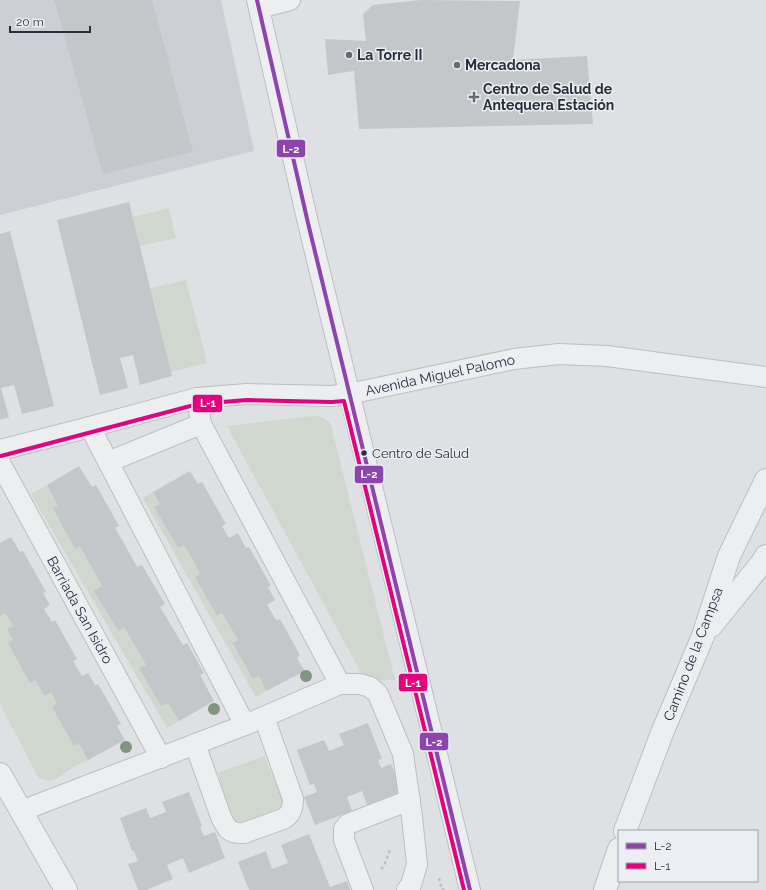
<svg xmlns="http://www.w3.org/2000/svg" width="766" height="890" font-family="Raleway,sans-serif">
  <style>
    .built { fill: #ccd0d6 }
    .green { fill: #cfd7ce }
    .building { fill: #c4c7ca }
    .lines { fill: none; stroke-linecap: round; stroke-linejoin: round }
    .minor-casing { stroke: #bcbec1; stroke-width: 22 }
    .tertiary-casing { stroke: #bcbec1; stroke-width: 24 }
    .path { stroke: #bdbfc2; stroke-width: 2.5; stroke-dasharray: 3 3; stroke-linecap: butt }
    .minor { stroke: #edeef0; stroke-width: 20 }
    .tertiary { stroke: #edeef0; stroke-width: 22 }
    .bus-1-casing { stroke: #ebeef3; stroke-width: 7 }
    .bus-2-casing { stroke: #ebeef3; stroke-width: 7 }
    .bus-1 { stroke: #8e44ad; stroke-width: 4 }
    .bus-2 { stroke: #e5007d; stroke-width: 4 }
    .tree { fill: #849483 }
    .poi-dot { fill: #666c75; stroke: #ebeef3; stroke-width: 1.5 }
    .bus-dot { fill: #262e3a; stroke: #ebeef3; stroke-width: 1.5 }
    .labels { text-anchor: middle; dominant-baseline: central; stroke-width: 3; stroke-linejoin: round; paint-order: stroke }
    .bus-label { font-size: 13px; fill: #262e3a; stroke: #ebeef3; text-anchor: start }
    .poi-label { font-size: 14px; font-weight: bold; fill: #262e3a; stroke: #ebeef3; text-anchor: start }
    .street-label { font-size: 14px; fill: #262e3a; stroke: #ebeef3 }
    .line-badge { stroke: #ebeef3; stroke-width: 1.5 }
    .badge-label { font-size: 11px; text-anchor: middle; font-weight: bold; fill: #fff }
  </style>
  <rect width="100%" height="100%" fill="#dee0e3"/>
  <polygon class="built" points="0,0 221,0 254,151 0,215"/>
  <g class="green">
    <polygon points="169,208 176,238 140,246 133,217"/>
    <polygon points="186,280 207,363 171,372 151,288"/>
    <path d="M313 416C322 416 326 418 331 425L395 680H365L227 426Z"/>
    <polygon points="47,485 58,506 54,508 80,546 102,586 95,591 117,631 124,627 146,665 140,668 161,706 168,703 179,721 167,728 31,494"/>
    <polygon points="153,492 160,504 154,507 178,548 184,545 200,574 195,577 217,616 222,613 238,640 232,644 253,679 259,676 266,691 256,697 143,498"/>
    <path d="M5 613 13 626V640L30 683 35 680 51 692 57 704 52 707 74 746 79 743 88 760C82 763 74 766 69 770 58 778 52 785 38 777L0 704V616Z"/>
    <polygon points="264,756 284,802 282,807 279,809 237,824 232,821 218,773"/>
  </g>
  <g class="building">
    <polygon points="54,0 152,0 193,152 103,174"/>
    <polygon points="421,0 520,1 513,60 587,56 593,124 359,129 354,71 328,75 325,39 366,41 363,14 373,5"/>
    <polygon points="129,202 172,376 140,385 133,355 120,358 128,388 100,395 57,220"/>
    <polygon points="10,231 54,406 22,414 14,385 1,388 9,417 0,420 0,234"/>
    <polygon points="79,466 92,487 96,485 119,526 115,528 124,543 137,567 142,565 165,604 160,607 183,645 187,643 204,673 200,675 214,701 179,721 168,703 161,706 139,668 146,665 124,627 118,631 94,591 102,586 80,546 75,549 53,508 58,506 47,485"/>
    <polygon points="190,471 198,484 202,482 226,524 222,526 229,538 238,533 246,548 249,547 271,586 268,587 275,600 267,605 276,620 280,619 300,655 297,658 305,671 266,691 259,676 253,679 232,643 238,640 222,613 217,616 195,577 200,574 192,559 184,545 178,548 154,507 160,504 153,492"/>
    <polygon points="11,537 20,552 23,551 46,592 43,593 50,605 44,609 52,622 55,620 77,659 73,661 82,676 88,673 95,685 98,684 121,724 117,726 125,740 88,760 79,743 74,746 52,707 57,704 51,692 45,696 35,680 30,683 8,643 13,640 7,629 13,626 5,613 0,616 0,543"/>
    <polygon points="368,723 382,759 378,760 381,768 391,764 402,791 367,805 362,791 347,797 352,811 315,825 304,797 317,792 314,784 310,785 297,750 324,740 329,751 344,745 339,734"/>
    <polygon points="189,792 202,826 200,827 204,836 215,832 225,858 189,873 183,858 167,865 173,879 146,890 138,890 128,864 138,861 134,851 132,851 120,818 146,808 150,818 166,812 162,802"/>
    <polygon points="309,834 330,887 347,881 350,890 249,890 238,862 266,851 272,869 288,863 281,845"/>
  </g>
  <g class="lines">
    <defs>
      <g id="minor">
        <polyline points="257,0 308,223 470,890"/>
        <polyline points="259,8 290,0"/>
        <polyline points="197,398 201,424 340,684"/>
        <polyline points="90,427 245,725"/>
        <polyline points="0,450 90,427 197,398 247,394 332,396 349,394 514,359 559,354 607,356 766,377"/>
        <polyline points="108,462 201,424"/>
        <polyline points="0,463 161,758"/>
        <path d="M195 744 221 817C227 829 229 834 244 833L283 819C291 815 293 808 293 799L264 717"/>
        <polyline points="21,811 245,725 340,684 360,684 370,687 378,694 403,754 412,817 417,864 411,885 407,890"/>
        <polyline points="363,890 344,840 344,829 348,824 410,800"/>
      </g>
      <g id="tertiary">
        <polyline points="711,626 761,564 766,556"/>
        <polyline points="0,774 66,890"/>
        <polyline points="625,831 662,733 703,636 729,556 766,480"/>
        <polyline points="605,890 619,849"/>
      </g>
    </defs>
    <use href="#minor" class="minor-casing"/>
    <use href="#tertiary" class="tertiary-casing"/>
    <g class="path">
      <polyline points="381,869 384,866 390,850"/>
      <polyline points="439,878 442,890 445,889"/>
    </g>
    <use href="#minor" class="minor"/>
    <use href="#tertiary" class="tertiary"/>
    <defs>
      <polyline id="bus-1" points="257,0 308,223 470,890"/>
      <polyline id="bus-2" points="1,456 198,404 247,400 332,402 344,401 464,890"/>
    </defs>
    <use href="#bus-1" class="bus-1-casing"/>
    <use href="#bus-2" class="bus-2-casing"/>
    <use href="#bus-1" class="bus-1"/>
    <use href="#bus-2" class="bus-2"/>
  </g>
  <g class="tree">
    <circle cx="306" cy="676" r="6"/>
    <circle cx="214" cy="709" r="6"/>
    <circle cx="126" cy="747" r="6"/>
  </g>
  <g class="poi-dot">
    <circle cx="349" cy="55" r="4"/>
    <circle cx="457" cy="65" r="4"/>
    <path d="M472 91h4v4h4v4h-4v4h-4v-4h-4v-4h4z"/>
  </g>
  <circle class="bus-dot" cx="364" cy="453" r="3.5"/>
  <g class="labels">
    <g class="bus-label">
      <text x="372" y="453">Centro de Salud</text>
    </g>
    <g class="poi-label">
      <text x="357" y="55">La Torre II</text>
      <text x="465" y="65">Mercadona</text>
      <text x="483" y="89">Centro de Salud de<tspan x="483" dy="16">Antequera Estación</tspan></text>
    </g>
    <g class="street-label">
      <text transform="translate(440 375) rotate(-12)">Avenida Miguel Palomo</text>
      <text transform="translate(80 610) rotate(61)">Barriada San Isidro</text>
      <text transform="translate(693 654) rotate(-69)">Camino de la Campsa</text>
    </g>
  </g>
  <g class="line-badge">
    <rect x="276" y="139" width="30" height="19" rx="4" fill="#8e44ad"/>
    <rect x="192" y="394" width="31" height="19" rx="4" fill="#e5007d"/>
    <rect x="354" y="465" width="30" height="19" rx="4" fill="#8e44ad"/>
    <rect x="398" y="673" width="30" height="19" rx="4" fill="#e5007d"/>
    <rect x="419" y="732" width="30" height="19" rx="4" fill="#8e44ad"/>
  </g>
  <g class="badge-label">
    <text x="291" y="153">L-2</text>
    <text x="208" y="407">L-1</text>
    <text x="369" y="478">L-2</text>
    <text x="413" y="687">L-1</text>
    <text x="434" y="746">L-2</text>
  </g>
  <rect x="618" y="830" width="140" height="52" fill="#ebeef3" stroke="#9ca1a9"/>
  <rect x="626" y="843" width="20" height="6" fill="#8e44ad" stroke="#9ca1a9"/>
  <text x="654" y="850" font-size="12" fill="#262e3a">L-2</text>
  <rect x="626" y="863" width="20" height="6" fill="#e5007d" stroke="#9ca1a9"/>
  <text x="654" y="870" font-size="12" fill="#262e3a">L-1</text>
  <path d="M10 26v6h80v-6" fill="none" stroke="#262e3a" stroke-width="2"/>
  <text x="16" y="26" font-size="12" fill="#262e3a" stroke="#ebeef3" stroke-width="3" paint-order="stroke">20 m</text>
</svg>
